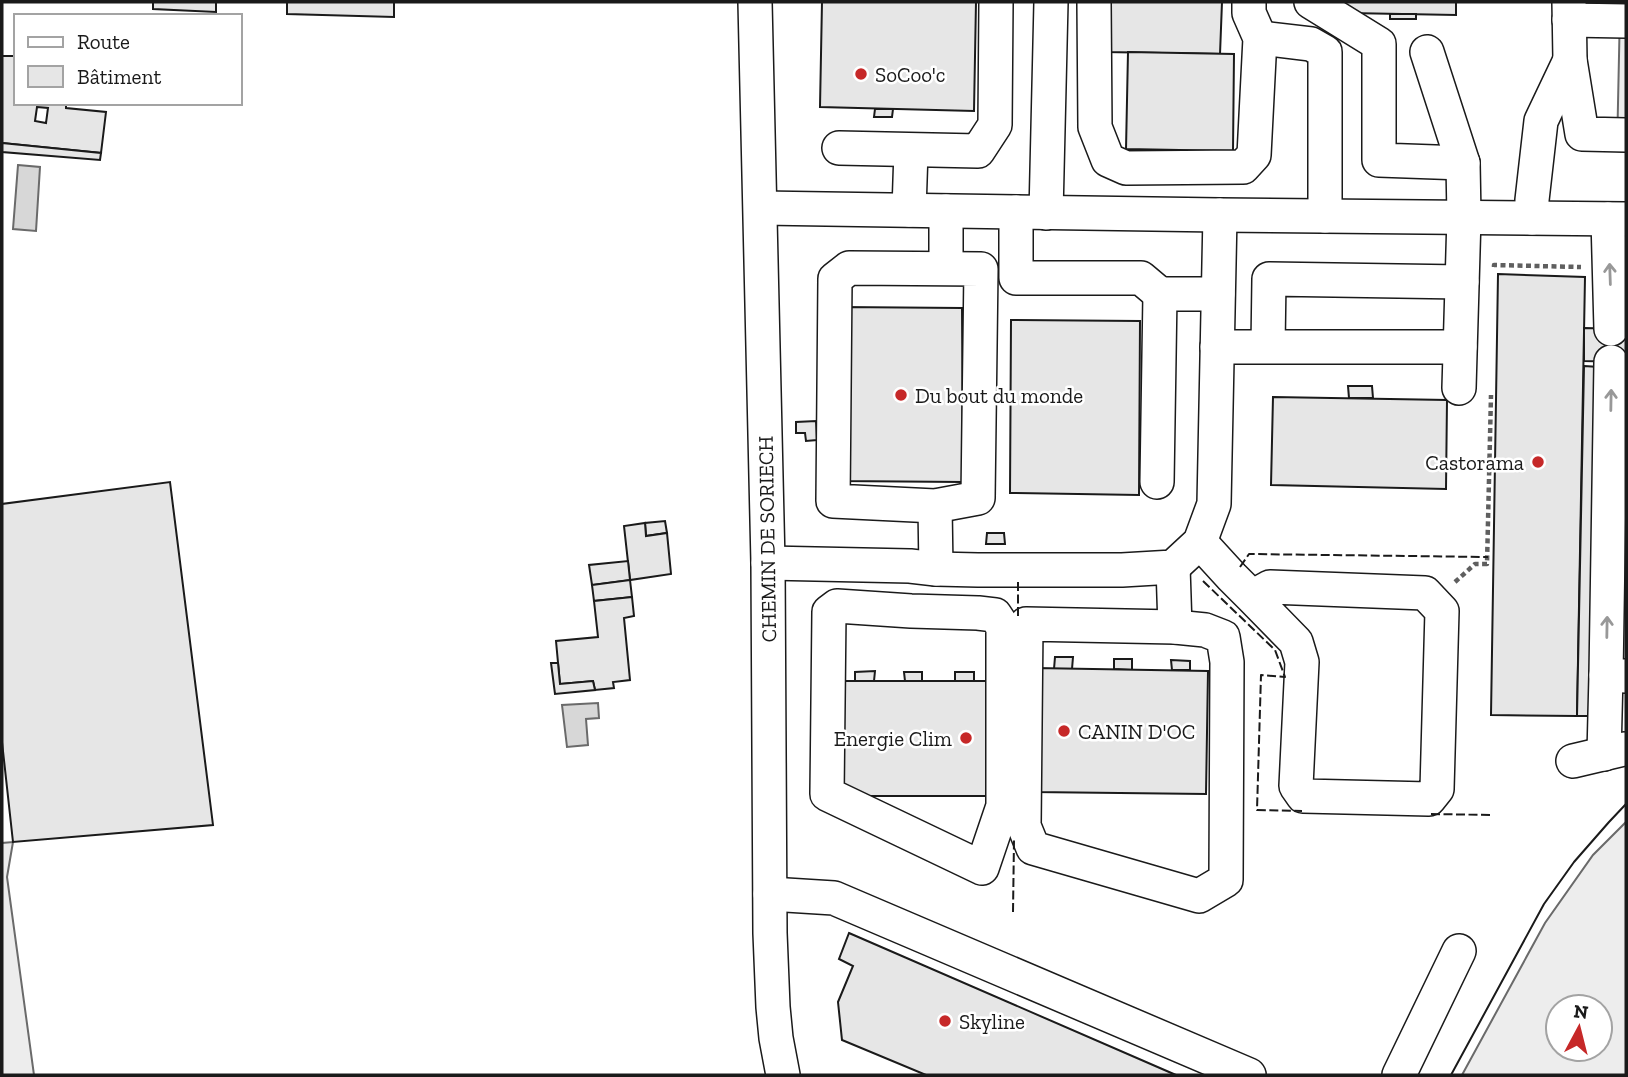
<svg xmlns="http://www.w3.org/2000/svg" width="1628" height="1077" font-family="'Zilla Slab',serif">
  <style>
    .built { fill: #ededed; stroke: #6a6a6a; stroke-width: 2; fill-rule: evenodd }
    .water { fill: #d7d7d7; stroke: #6a6a6a; stroke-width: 2 }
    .building { fill: #e6e6e6; stroke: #1a1a1a; stroke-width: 2; fill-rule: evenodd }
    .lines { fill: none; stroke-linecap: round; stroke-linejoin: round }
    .minor-casing { stroke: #1a1a1a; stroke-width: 36 }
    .path { stroke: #5f5f5f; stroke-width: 4.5; stroke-dasharray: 5 3.5; stroke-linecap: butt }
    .minor { stroke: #fff; stroke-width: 33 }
    .tram { stroke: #1a1a1a; stroke-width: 2 }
    .fence { stroke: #1a1a1a; stroke-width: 2; stroke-dasharray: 9 3.5; stroke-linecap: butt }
    .oneway { stroke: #989898 }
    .poi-dot { fill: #c62828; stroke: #fff; stroke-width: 2.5 }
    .labels { text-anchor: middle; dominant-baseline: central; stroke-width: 5; stroke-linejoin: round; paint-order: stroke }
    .poi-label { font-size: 21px; fill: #1a1a1a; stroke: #fff; text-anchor: start }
    .street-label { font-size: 21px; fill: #1a1a1a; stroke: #fff }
  </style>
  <rect width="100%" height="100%" fill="#fff"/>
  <g class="built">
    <polygon points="1620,9 1626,9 1626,152 1617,151"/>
    <path d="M1626 822V1075H1462L1545 923 1593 855ZM1558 1007H1600V1049H1558Z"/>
    <polygon points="13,842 7,877 34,1075 2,1075 2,843"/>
  </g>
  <g class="water">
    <polygon points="18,165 40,167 36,231 13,229"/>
    <polygon points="598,703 599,718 586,719 588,745 567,747 562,705"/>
  </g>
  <g class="building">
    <polygon points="153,2 216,2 216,12 153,9"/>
    <polygon points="287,2 394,2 394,17 287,14"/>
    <polygon points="822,2 976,2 974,111 820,107"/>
    <polygon points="1106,2 1222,2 1220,54 1105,52"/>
    <polygon points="1327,2 1456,2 1456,15 1348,13"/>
    <rect x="1390" y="14" width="26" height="5"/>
    <polygon points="1128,52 1234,54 1233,151 1126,149"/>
    <path d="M2 56H16V103H66V108L106 112 101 153 2 143ZM37 107 48 108 46 123 35 121Z"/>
    <polygon points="875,109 893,109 892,117 874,117"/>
    <polygon points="2,143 101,153 100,160 2,152"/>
    <polygon points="1498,274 1585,277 1577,716 1491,715"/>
    <polygon points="840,307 962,308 963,482 839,481"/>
    <polygon points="1011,320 1140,321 1139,495 1010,493"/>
    <polygon points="1584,328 1626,329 1626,362 1584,361"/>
    <polygon points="1584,366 1599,367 1593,716 1577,716"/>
    <polygon points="1348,386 1372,386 1373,398 1349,398"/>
    <polygon points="1273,397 1447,400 1446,489 1271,485"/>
    <polygon points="816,421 817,440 806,441 805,433 796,433 796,422"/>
    <polygon points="170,482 213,825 13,842 2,742 2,504"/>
    <polygon points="665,521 667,533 646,536 645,523"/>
    <polygon points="645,523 646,536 667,533 671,574 630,580 624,526"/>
    <polygon points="987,533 1004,533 1005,544 986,544"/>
    <polygon points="628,561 630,580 592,585 589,565"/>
    <polygon points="630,580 632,597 594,601 592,585"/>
    <polygon points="632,597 634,616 624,618 630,680 613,682 614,688 595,690 593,681 560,684 556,641 598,637 594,601"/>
    <polygon points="1055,657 1073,657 1072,669 1054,669"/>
    <polygon points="1114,659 1132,659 1132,670 1114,669"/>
    <polygon points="1171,660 1190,661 1190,670 1172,670"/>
    <polygon points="551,663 558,663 560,684 593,681 595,690 555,694"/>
    <polygon points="1035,668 1208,671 1206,794 1033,792"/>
    <polygon points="875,671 874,681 855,681 855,672"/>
    <polygon points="904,672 922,672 922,681 905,681"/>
    <rect x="955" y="672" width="19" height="9"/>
    <rect x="840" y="681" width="153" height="115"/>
    <polygon points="849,933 1176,1075 926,1075 842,1040 838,1002 853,966 839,959"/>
  </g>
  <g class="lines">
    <defs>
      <g id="minor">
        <polyline points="755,2 768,563 770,933 773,1007 776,1038 783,1075"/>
        <polyline points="1094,2 1095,127 1108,160 1126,168 1243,167 1254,155 1260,38 1249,13 1249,2"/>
        <polyline points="1311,2 1379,44 1379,160 1463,163"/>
        <polyline points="1569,2 1570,60 1582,134 1626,135"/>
        <polyline points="1569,20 1626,21"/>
        <polyline points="1260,38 1311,44 1325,52 1325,216"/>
        <polyline points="1427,52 1463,163 1464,217 1459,388"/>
        <polyline points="839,148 978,151 995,125 996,2"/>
        <polyline points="761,208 1220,215 1626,219"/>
        <polyline points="909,210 911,151"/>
        <polyline points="946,211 946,268"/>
        <polyline points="1016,212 1016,278 1141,278 1160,294"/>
        <polyline points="1046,213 1051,2"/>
        <polyline points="1532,218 1532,200 1541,121 1570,60"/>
        <polyline points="1608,219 1611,329"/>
        <polyline points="1268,346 1269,279 1462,282"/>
        <polyline points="1217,347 1460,347"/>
        <polyline points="1611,362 1606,675 1626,676"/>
        <polyline points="1157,482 1160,294 1218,294"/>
        <polyline points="935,506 978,498 981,269 849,268 835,279 833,501 935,506 936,569"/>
        <polyline points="1200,542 1232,577 1252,597 1296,642 1302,662 1296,786 1303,796 1429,799 1437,789 1442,611 1425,593 1270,587 1252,597"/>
        <polyline points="768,563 910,566 936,569 978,570 1122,570 1173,567 1200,542 1214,504 1220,215"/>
        <polyline points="1173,567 1175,627"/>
        <polygon points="837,606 911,611 978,613 995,615 1003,627 1003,806 982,868 827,794 829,612"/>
        <polygon points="1026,624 1175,627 1205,630 1223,637 1227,662 1226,880 1199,896 1033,848 1024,826"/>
        <polyline points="1604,754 1606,675"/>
        <polyline points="1573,761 1624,749"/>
        <polyline points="770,894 834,898 1249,1075"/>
        <polyline points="1399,1075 1459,951"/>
      </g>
    </defs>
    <use href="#minor" class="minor-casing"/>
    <g class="path">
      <polyline points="1494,267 1494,265 1581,267"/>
      <polyline points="1455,582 1475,564 1487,564 1491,395"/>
    </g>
    <use href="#minor" class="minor"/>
    <polyline class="tram" points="1451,1075 1544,904 1574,862 1609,822 1626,804"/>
    <g class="fence">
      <polyline points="1240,567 1249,554 1488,557"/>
      <polyline points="1203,581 1275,650 1285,677 1261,675 1257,810 1302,811"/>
      <polyline points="1018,616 1018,581"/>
      <polyline points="1431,814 1491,815"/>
      <polyline points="1013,912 1014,840"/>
    </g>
  </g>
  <defs><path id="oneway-shaft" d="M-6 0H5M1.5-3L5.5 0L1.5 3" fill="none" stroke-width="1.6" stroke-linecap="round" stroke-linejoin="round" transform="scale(1.75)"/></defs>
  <g class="oneway">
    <use href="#oneway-shaft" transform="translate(1610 274) rotate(-92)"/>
    <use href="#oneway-shaft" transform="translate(1611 400) rotate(-89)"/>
    <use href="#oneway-shaft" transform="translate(1607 627) rotate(-89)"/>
  </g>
  <g class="poi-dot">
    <circle cx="861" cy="74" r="7"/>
    <circle cx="901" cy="395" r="7"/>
    <circle cx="1538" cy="462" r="7"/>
    <circle cx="1064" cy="731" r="7"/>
    <circle cx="966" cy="738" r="7"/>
    <circle cx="945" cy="1021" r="7"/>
  </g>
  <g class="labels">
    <g class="poi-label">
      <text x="875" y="74">SoCoo'c</text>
      <text x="915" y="395">Du bout du monde</text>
      <text x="1524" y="462" text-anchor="end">Castorama</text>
      <text x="1078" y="731">CANIN D'OC</text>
      <text x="952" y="738" text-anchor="end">Energie Clim</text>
      <text x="959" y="1021">Skyline</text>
    </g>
    <g class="street-label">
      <text transform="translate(767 539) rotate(-91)">CHEMIN DE SORIECH</text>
    </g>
  </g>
  <rect width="1628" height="1077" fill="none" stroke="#1a1a1a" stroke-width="7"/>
  <rect x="14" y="14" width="228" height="91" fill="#ffffff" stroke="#a3a3a3" stroke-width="2"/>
  <rect x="28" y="37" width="35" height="10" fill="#ffffff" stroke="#a3a3a3" stroke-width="2"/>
  <text x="77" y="49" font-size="21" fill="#1a1a1a">Route</text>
  <rect x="28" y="66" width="35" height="21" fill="#e6e6e6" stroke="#a3a3a3" stroke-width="2"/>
  <text x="77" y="84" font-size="21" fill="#1a1a1a">Bâtiment</text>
  <g transform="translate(1579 1028) rotate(7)"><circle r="33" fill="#ffffff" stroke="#a3a3a3" stroke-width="2"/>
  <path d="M0-5L12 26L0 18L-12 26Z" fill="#c62828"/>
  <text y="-10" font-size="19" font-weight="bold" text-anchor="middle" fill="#1a1a1a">N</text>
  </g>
</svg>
